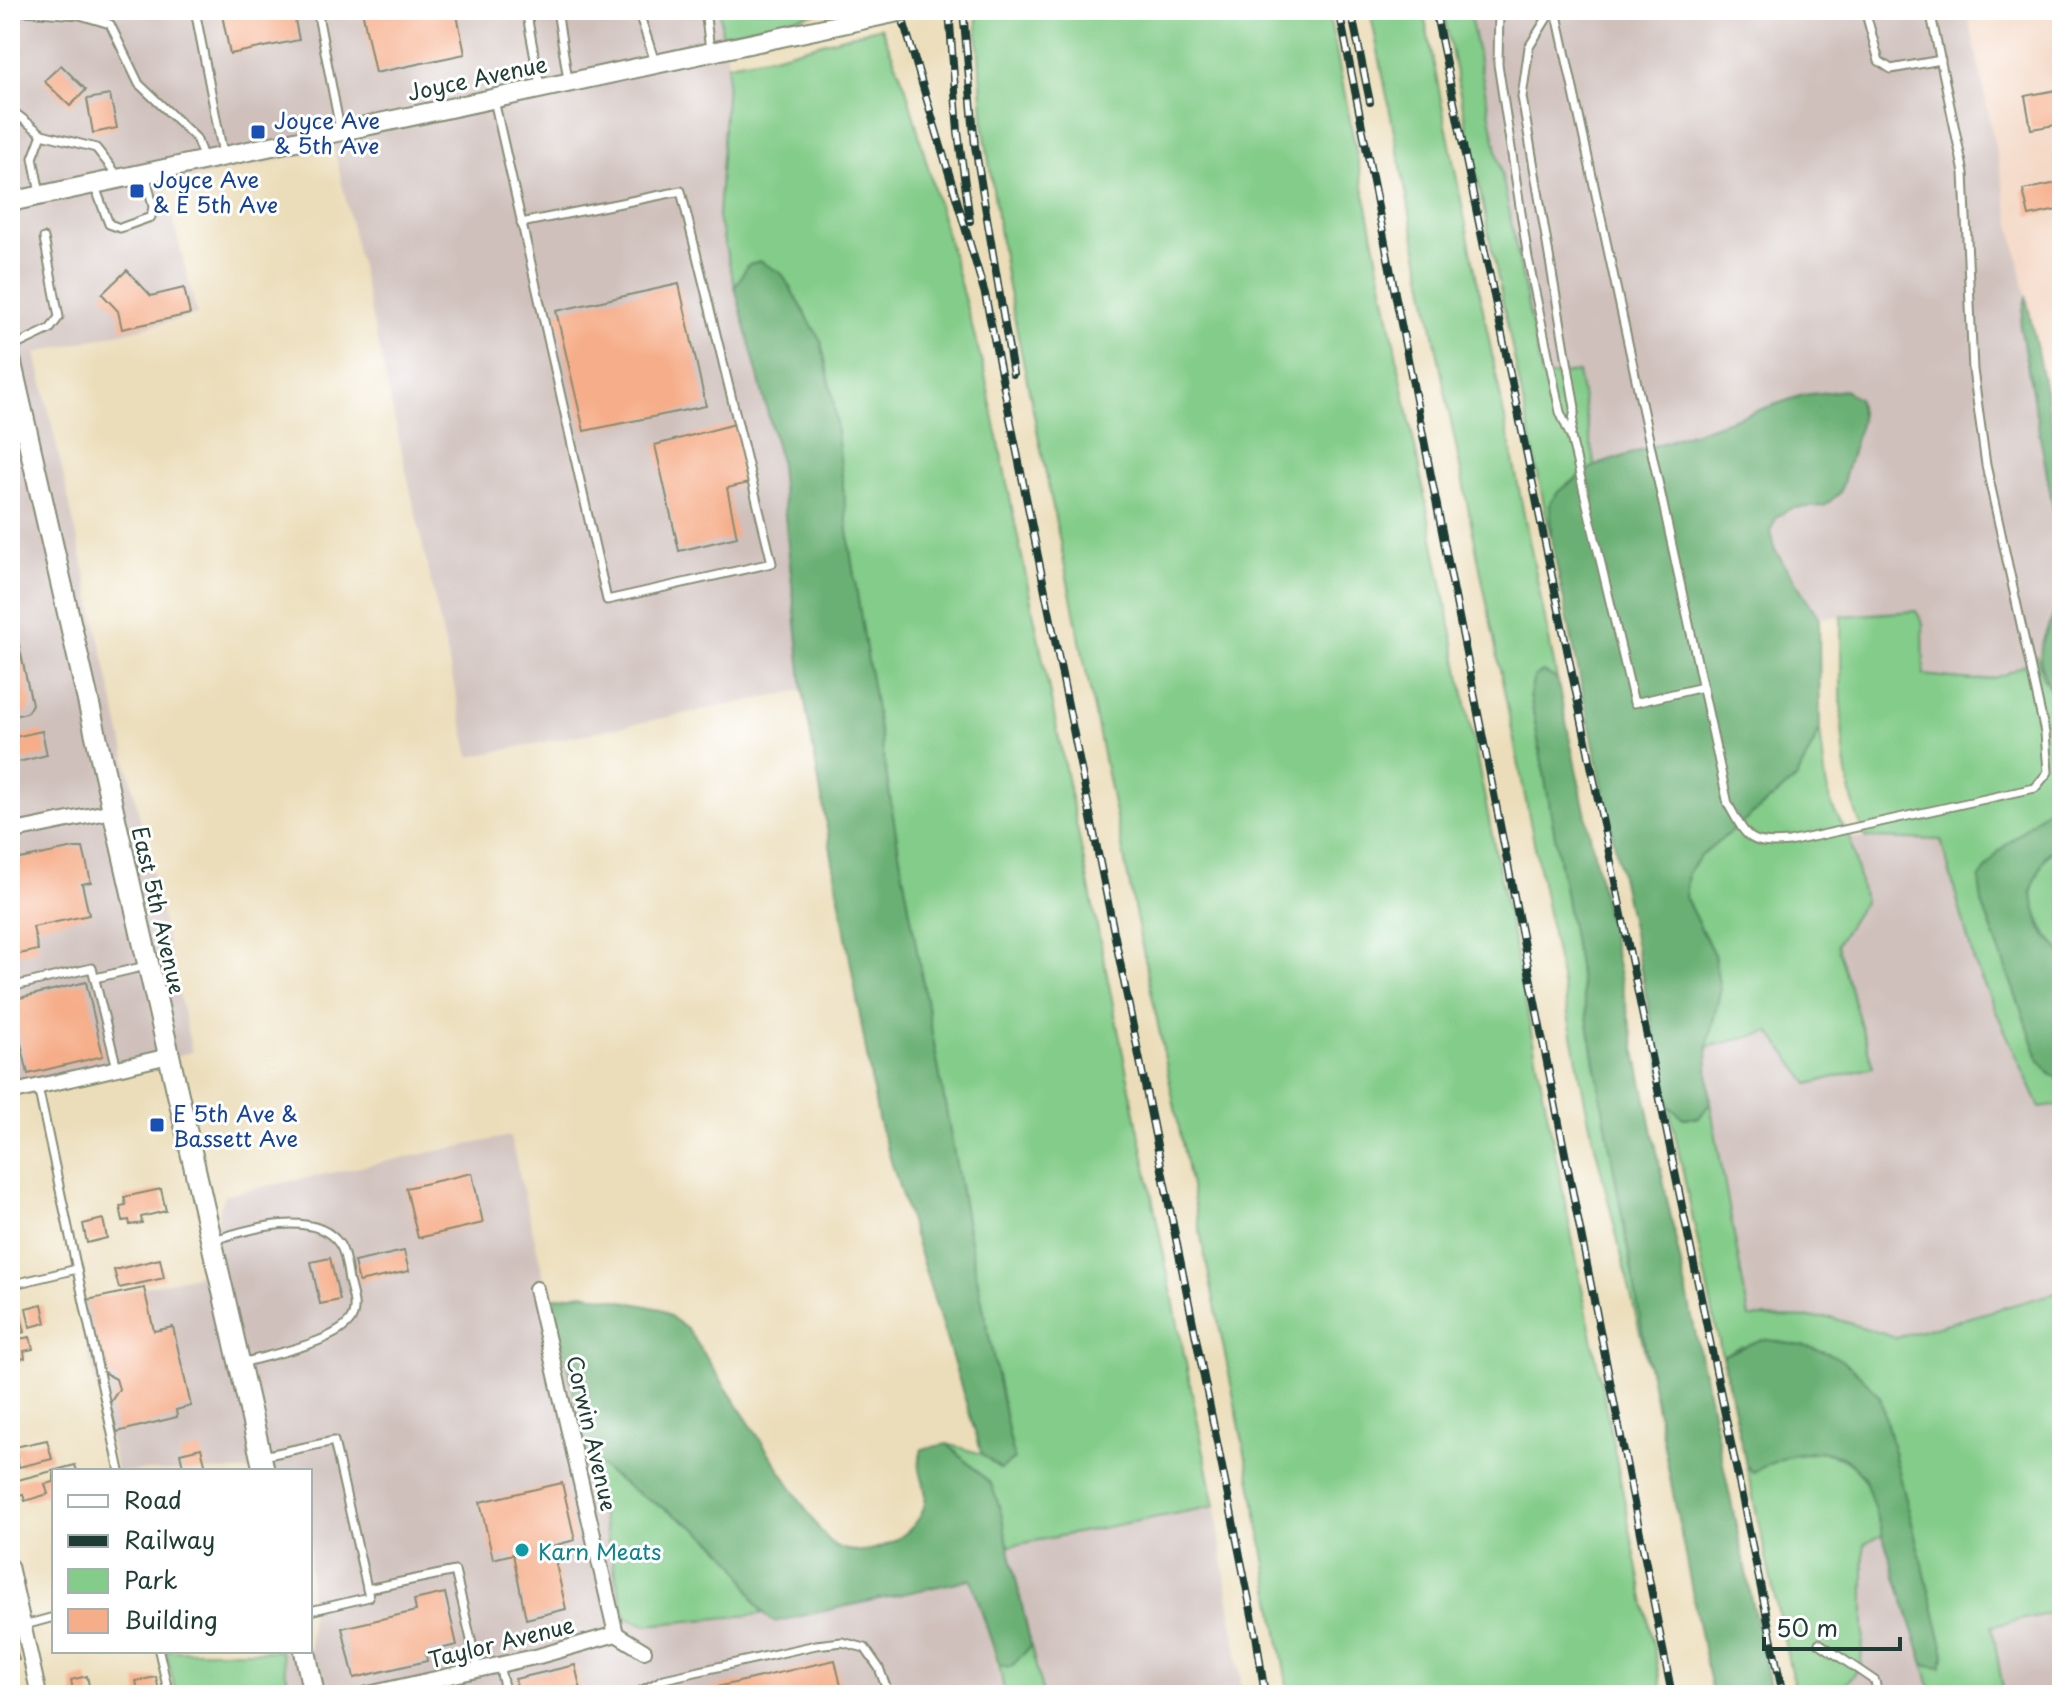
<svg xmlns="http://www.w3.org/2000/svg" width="2072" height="1705" font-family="'Playpen Sans',sans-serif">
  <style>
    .built { fill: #f3d4bf }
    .industrial { fill: #cfc0bb }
    .green { fill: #83cc89; stroke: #51845e; stroke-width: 2 }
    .forest { fill: #6ab075; stroke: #447654; stroke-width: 2 }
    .building { fill: #f6ae8a }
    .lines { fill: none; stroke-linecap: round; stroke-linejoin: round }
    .service-casing { stroke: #858d76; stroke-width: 11 }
    .minor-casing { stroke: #858d76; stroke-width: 18 }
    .tertiary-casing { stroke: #858d76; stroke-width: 22 }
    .secondary-casing { stroke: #858d76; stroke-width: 24 }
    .service { stroke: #fff; stroke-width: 7 }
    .minor { stroke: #fff; stroke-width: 14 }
    .tertiary { stroke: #fff; stroke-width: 18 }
    .secondary { stroke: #fff; stroke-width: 20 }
    .rail-casing { stroke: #1f3d34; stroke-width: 8 }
    .rail { stroke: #fff; stroke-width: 5; stroke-dasharray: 15; stroke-linecap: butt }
    .tertiary-bridge-casing { stroke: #858d76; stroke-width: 22; stroke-linecap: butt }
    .tertiary-bridge { stroke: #fff; stroke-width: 18 }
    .transit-dot { fill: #1a4fb4; stroke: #fff; stroke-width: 3 }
    .culture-dot { fill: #0f9aa8; stroke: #fff; stroke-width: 3 }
    .labels { text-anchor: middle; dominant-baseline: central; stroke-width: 6; stroke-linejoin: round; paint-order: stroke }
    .street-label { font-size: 22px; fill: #1f3d34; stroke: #fff }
    .transit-label { font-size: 22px; fill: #164399; stroke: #fff; text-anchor: start }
    .culture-label { font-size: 22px; fill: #0d838f; stroke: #fff; text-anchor: start }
  </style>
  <rect width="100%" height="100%" fill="#fff"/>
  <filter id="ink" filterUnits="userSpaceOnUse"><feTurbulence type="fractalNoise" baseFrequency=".0125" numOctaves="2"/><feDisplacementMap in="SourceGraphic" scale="16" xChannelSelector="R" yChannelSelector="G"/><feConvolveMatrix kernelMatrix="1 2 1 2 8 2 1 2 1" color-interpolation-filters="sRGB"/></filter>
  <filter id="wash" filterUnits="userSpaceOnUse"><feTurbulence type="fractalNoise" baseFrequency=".006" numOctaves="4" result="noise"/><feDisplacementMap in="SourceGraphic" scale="32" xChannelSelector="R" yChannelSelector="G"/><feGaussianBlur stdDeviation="1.8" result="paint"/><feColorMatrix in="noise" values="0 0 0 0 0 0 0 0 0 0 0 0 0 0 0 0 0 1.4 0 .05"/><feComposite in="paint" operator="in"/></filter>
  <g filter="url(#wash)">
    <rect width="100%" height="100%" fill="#ebddb9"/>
    <polygon class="built" points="1967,10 2062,10 2062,434 2054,436"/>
    <g class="industrial">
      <polygon points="10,10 720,10 728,64 718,218 779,457 803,690 470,757 334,148 164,184 197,315 36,353 192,1052 10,1094"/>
      <polygon points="1469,10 1967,10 2026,296 2020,327 2060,546 2062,595 2037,656 2010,675 1988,682 1923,675 1923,623 1916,611 1819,618 1775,550 1771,532 1776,517 1792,507 1824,506 1846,390 1803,395 1595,466 1578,372 1542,377"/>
      <polygon points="1850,838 1941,839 1975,965 2040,1107 2062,1105 2062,1291 1896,1338 1833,1318 1749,1317 1710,1103 1707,1047 1770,1032 1837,944 1864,901"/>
      <polygon points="510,1136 626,1618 647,1625 762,1614 774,1622 972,1579 1005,1695 291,1695 281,1651 310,1651 310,1471 117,1471 76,1302 200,1275 224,1195"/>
      <polygon points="1215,1506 1243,1695 1043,1695 1009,1546"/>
      <polygon points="1883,1535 1924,1664 1932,1695 1835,1695 1860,1668 1864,1633 1864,1544"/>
      <polygon points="2062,1611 2062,1695 2004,1695 1992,1626"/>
    </g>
    <g class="green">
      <polygon points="720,10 831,10 722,35"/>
      <polygon points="985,10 1328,10 1663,1695 1491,1695 1486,1688 1449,1692 1449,1695 1289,1695 1253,1492 1007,282 984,129 976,12"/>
      <polygon points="1370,10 1423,10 1557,679 1543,672 1534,677 1530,694 1650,1374 1588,1116"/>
      <path d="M1443 10H1469L1542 377 1578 372 1595 466C1555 493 1550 489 1551 539Z"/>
      <polygon points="881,27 906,88 984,370 1215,1506 1009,1546 991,1484 947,1444 982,1454 1000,1469 1014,1459 973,1258 899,852 851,557 833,398 821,341 782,274 760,261 748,265 735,287 718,218 728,64 777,55"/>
      <path d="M1916 611 1923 623 1924 675C1977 680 1991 688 2037 656L2042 676 2062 709V796L1982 903 2040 1061 2051 1075 2062 1078V1105L2040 1108 1975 965 1941 840 1866 838C1835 772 1842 689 1841 616Z"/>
      <polygon points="1820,730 1826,783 1831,805 1850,838 1864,901 1837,944 1873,1067 1809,1084 1770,1032 1707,1047 1720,991 1714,954 1685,897 1688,873 1701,856 1796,779"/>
      <path d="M2062 843V954C2030 916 2016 877 2062 843Z"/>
      <polygon points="1710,1103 1749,1317 1833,1318 1896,1338 2062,1291 2062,1611 1992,1626 2004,1695 1932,1695 1924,1664 1941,1667 1945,1654 1880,1397 1741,1346 1722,1356 1669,1106 1683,1117 1699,1118"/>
      <path d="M586 1450C624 1498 692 1513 732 1560 745 1575 753 1597 762 1614L647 1625 626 1618Z"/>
      <path d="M1821 1452C1868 1461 1870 1494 1883 1535L1864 1544V1633L1860 1668 1835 1695H1796L1746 1465 1753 1472 1777 1458Z"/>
      <polygon points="1031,1646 1043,1695 1005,1695 999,1665 1011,1667"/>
      <polygon points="166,1651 281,1651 289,1686 274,1695 176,1695"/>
    </g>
    <g class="forest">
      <polygon points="760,261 782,274 821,341 833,398 851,557 899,852 973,1258 1014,1459 1001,1469 982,1454 878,1119 803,691 779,457 735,287 748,265"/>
      <polygon points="2026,296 2054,435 2062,434 2062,576 2060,546 2020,326"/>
      <polygon points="1845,390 1858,398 1861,421 1840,493 1824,506 1792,508 1776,517 1771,532 1775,550 1819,618 1820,730 1796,779 1701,856 1688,873 1685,897 1714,955 1720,991 1707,1047 1710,1103 1699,1118 1683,1118 1669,1106 1551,539 1550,503 1558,492 1595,466 1803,395"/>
      <path d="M2062 595V709C2028 651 2038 654 2062 595Z"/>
      <polygon points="1543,672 1557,679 1772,1695 1712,1695 1650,1374 1530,694 1534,677"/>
      <polygon points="2062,796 2062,843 2046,855 2031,891 2041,928 2062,954 2062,1078 2051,1075 2040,1061 1982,903 1979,879 1998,852"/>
      <path d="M583 1293 661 1309 688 1330 821 1532C827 1537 833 1546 840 1548 872 1560 919 1535 925 1503 929 1484 914 1474 922 1449L947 1444 991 1484 1000 1508 1031 1646 1010 1667 999 1665 971 1579 774 1622C752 1607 749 1581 733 1561 694 1513 624 1498 586 1450L552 1298Z"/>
      <path d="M1762 1339C1825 1350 1837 1347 1880 1397L1945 1654 1941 1667 1924 1664 1864 1477C1857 1471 1849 1459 1840 1456 1812 1445 1777 1459 1753 1472L1746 1465 1722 1356Z"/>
    </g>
    <g id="blocks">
      <g class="building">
        <polygon points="221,10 293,10 299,40 230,54"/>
        <polygon points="362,10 456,10 465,54 375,73"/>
        <polygon points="61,65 86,90 70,106 44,81"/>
        <polygon points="2062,89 2062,124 2031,129 2025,96"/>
        <polygon points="110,95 117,128 93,133 87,99"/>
        <polygon points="2062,182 2062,209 2029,216 2023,190"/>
        <polygon points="127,270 151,296 184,288 190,314 122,329 118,311 102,294"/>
        <polygon points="679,284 706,406 584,431 556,311"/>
        <polygon points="735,424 749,483 727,488 737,537 679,551 655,445"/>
        <polygon points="10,604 32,704 27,713 10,717"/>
        <polygon points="42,731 47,755 10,764 10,738"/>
        <polygon points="74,848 83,848 91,882 82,884 89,915 33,927 38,950 10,956 10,861"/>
        <polygon points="86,982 103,1056 28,1074 11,1000"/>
        <polygon points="472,1173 483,1223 418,1238 406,1188"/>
        <polygon points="161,1189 166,1211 141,1217 142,1223 130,1225 129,1220 123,1221 120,1206 126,1205 124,1197"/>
        <polygon points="103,1219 107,1238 87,1243 83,1224"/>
        <polygon points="404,1251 409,1271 359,1282 354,1262"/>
        <polygon points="330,1258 340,1300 320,1304 311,1262"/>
        <polygon points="160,1259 164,1278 119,1288 114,1270"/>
        <polygon points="144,1288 154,1331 173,1327 191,1406 176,1410 177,1417 117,1432 110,1403 119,1389 116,1379 103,1372 87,1300"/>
        <polygon points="42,1304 46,1323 30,1327 26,1308"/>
        <polygon points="19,1309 25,1332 12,1335 13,1340 30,1337 33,1349 24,1351 25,1358 10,1361 10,1311"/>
        <polygon points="47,1440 52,1459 19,1467 15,1447"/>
        <polygon points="201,1448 207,1471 184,1471 180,1453"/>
        <polygon points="75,1465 77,1471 54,1471 54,1482 45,1484 48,1494 25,1501 23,1494 18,1495 14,1481"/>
        <polygon points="562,1483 575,1540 552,1546 566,1609 526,1619 513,1554 493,1559 480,1502"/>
        <polygon points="445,1593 457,1645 426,1652 427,1661 354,1678 342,1628 416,1611 414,1600"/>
        <polygon points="13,1637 19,1660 14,1661 16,1669 10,1671 10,1638"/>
        <polygon points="835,1660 843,1695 686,1695 686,1694"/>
        <polygon points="575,1665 582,1695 519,1695 515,1679"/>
        <polygon points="87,1676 91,1695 74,1695 71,1680"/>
        <polygon points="156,1677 160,1695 139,1695 136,1681"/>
      </g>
    </g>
  </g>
  <g filter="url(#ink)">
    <use href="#blocks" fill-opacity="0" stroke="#858d76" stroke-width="2"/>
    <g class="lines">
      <defs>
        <g id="service">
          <polyline points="10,10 80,15 110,24 139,84 196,138 204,159"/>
          <polyline points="195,10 223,154"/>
          <polyline points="317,10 340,129"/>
          <polyline points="526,10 540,86"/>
          <polyline points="557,10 568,80"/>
          <polyline points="638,10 655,62"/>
          <polyline points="705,10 710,50"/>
          <polyline points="1499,10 1498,64 1528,258 1560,412 1571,437 1634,703 1703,687"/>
          <polyline points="1552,10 1529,47 1522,97 1575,408 1571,434"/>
          <path d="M1556 10 1728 804C1747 838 1749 846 1789 842L2035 788 2048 772 2045 733 1986 465 1973 370 1964 173 1930 10"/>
          <polyline points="1865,10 1879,61 1891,69 1941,60"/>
          <polyline points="592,16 612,10"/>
          <polyline points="494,100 607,600 772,563 681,191 521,223"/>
          <polyline points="10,109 42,134 96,148 118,176"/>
          <polyline points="94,184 109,224 120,228 151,217 153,207 146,175"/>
          <polyline points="40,193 33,158 42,134"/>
          <polyline points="10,348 50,329 59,317 44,238"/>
          <polyline points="95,978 146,966"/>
          <polyline points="10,987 92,968 117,1068"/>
          <polyline points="38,1087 120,1471"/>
          <path d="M214 1240C248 1229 316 1208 340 1245 346 1254 347 1270 349 1281 352 1294 359 1310 349 1322 332 1343 269 1355 242 1363"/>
          <polyline points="10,1285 77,1269"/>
          <polyline points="263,1456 334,1441 369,1597 310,1611"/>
          <polyline points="367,1589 455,1571 478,1670"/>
          <polyline points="10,1629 54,1617"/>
          <polyline points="1819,1643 1875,1681 1878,1695"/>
          <polyline points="159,1651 169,1695"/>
          <polyline points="499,1665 506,1695"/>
          <polyline points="633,1695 664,1679 816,1645 842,1642 865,1648 879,1668 889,1695"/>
        </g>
        <g id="minor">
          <polyline points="10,832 112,811"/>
          <polyline points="10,1093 169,1056"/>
          <polyline points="536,1289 616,1634"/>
          <polyline points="10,1566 39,1695"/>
          <polyline points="364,1695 539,1656 616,1634 644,1651"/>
        </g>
        <polyline id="tertiary" points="10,202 777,38"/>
        <g id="secondary">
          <polyline points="10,359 264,1471"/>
          <polyline points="305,1651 314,1695"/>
        </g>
      </defs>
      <use href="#service" class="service-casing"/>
      <use href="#minor" class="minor-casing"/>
      <use href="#tertiary" class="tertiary-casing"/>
      <use href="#secondary" class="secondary-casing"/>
      <use href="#service" class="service"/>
      <use href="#minor" class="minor"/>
      <use href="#tertiary" class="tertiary"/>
      <use href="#secondary" class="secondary"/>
      <defs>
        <g id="rail">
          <polyline points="900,10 985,294 1256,1635 1265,1695"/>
          <polyline points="949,10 958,132 970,221"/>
          <polyline points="963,10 975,146 1013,374"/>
          <polyline points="1339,10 1672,1695"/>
          <polyline points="1351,10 1370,102"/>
          <polyline points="1435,10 1783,1695"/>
        </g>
      </defs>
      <use href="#rail" class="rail-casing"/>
      <use href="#rail" class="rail"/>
      <defs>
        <polyline id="tertiary-bridge" points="777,38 908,10"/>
      </defs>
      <use href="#tertiary-bridge" class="tertiary-bridge-casing"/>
      <use href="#tertiary-bridge" class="tertiary-bridge"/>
    </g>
  </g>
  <g class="transit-dot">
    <rect x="250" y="124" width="16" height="16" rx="4"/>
    <rect x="129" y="183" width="16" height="16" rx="4"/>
    <rect x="149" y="1117" width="16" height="16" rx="4"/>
  </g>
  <circle class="culture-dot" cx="522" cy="1550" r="8"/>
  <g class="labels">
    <g class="street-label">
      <text transform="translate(477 77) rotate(-12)">Joyce Avenue</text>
      <text transform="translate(160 910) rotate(77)">East 5th Avenue</text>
      <text transform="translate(593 1433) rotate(77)">Corwin Avenue</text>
      <text transform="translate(501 1641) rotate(-14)">Taylor Avenue</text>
    </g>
    <g class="transit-label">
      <text x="274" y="119">Joyce Ave<tspan x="274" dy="25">&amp; 5th Ave</tspan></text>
      <text x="153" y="178">Joyce Ave<tspan x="153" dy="25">&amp; E 5th Ave</tspan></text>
      <text x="173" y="1112">E 5th Ave &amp;<tspan x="173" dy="25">Bassett Ave</tspan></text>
    </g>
    <g class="culture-label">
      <text x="538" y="1550">Karn Meats</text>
    </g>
  </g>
  <rect width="2072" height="1705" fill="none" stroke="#fff" stroke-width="40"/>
  <rect x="52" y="1469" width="260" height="184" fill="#ffffff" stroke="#a5b1ae" stroke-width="2"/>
  <rect x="68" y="1495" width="40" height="12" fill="#ffffff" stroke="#a5b1ae" stroke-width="2"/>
  <text x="124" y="1509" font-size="24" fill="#1f3d34">Road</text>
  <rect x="68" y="1535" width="40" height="12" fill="#1f3d34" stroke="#a5b1ae" stroke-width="2"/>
  <text x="124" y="1549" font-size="24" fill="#1f3d34">Railway</text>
  <rect x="68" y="1569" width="40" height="24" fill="#83cc89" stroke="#a5b1ae" stroke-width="2"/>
  <text x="124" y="1589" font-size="24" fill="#1f3d34">Park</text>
  <rect x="68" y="1609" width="40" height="24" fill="#f6ae8a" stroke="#a5b1ae" stroke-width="2"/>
  <text x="124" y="1629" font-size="24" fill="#1f3d34">Building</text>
  <path d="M1764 1637v12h136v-12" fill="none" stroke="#1f3d34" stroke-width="4"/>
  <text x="1776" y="1637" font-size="24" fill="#1f3d34" stroke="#ffffff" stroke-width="6" paint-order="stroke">50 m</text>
</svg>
